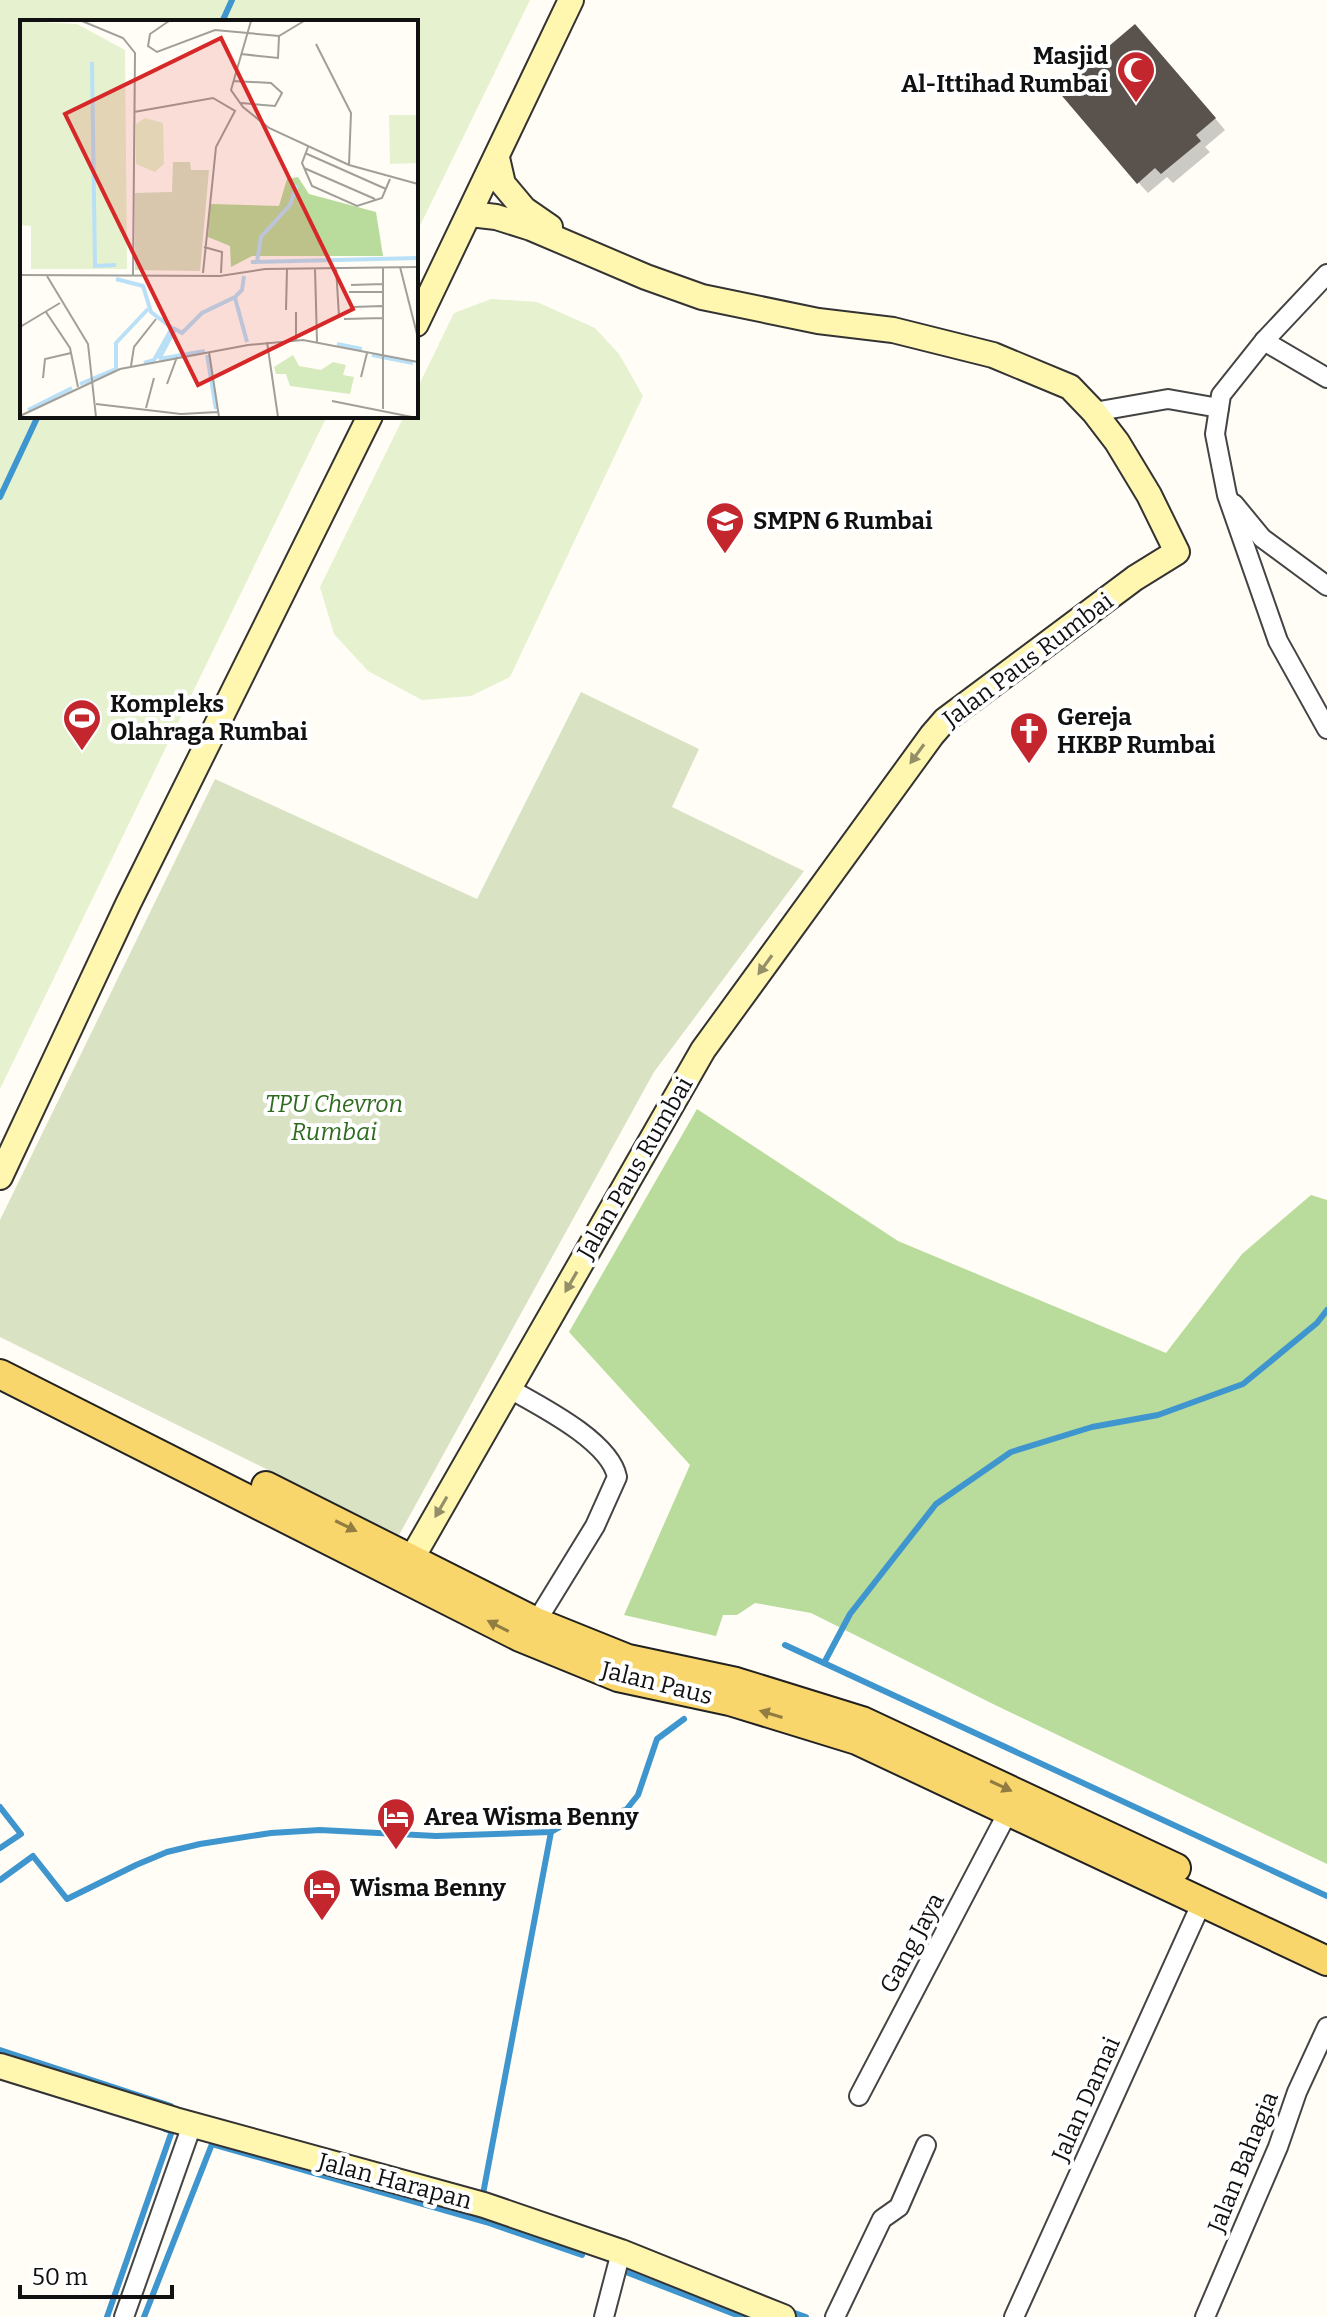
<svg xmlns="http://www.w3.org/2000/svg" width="1327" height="2317" font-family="Bitter,serif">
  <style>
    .forest { fill: #b9dc9c }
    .cemetery { fill: #d9e3c4 }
    .pitch { fill: #e6f2cf }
    .shadow { fill: #0003 }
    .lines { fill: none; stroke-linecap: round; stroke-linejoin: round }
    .stream { stroke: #3f96cf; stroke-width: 6 }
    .building { fill: #5a524d }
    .street-casing { stroke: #444; stroke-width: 22 }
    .secondary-casing { stroke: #333; stroke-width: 28 }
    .primary-casing { stroke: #222; stroke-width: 32 }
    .street { stroke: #fff; stroke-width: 18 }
    .secondary { stroke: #fff6b0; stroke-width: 24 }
    .primary { stroke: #f9d66b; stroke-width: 28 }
    .oneway { fill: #948f68 }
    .oneway2 { fill: #917d42 }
    .labels { text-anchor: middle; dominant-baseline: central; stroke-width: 8; stroke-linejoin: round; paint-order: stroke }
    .poi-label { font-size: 24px; font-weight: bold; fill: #111; stroke: #fff; text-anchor: start }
    .street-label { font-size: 24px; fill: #111; stroke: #fff }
    .park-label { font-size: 24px; font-style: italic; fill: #2f6b1f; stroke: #fff }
    .inset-river { fill: none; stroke: #b9e0f7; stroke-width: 4 }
    .inset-road { fill: none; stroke: #a09f9a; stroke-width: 2 }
    .view { fill: #d62828; fill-opacity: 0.15; stroke: #d62828; stroke-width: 4 }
    .inset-edge { fill: none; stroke: #111; stroke-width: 4 }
  </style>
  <rect width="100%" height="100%" fill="#fffdf5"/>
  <polygon class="forest" points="697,1109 898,1241 1166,1353 1242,1254 1311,1195 1327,1200 1327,1864 991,1703 811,1613 755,1603 737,1615 723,1615 716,1636 624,1615 690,1465 569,1332"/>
  <polygon class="cemetery" points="581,692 699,749 672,807 804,871 654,1072 399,1535 0,1337 0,1220 215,779 477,899"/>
  <g class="pitch">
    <polygon points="0,0 530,0 416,234 416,22 22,22 22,416 327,416 0,1089"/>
    <polygon points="491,299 537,302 595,328 619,354 643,396 510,677 471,696 422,700 368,671 334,634 320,587 404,416 416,416 416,391 454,313"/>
  </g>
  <polygon class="shadow" points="1146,37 1225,130 1205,147 1210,152 1173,183 1167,177 1148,193 1138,182"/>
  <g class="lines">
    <g class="stream">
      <polyline points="222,22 232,0"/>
      <polyline points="0,497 38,416"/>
      <polyline points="785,1645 1327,1896"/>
      <polyline points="824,1663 850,1614 936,1504 1011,1452 1092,1427 1158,1415 1243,1384 1317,1323 1327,1310"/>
      <polyline points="0,1807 21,1834 0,1848"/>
      <polyline points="0,1880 33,1856 67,1899 136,1865 167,1852 200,1844 271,1833 320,1830 436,1836 551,1832 569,1822 626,1810 638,1795 657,1739 684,1719"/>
      <polyline points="0,2050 171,2106"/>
      <polyline points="483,2194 551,1832"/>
      <polyline points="626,2272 742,2317"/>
      <polyline points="789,2311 806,2317"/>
      <polyline points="107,2317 172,2131 165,2129"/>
      <polyline points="144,2317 212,2144 486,2222 582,2255"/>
    </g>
  </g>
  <polygon class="building" points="1135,24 1216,118 1196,135 1201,141 1161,174 1155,168 1137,184 1057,90"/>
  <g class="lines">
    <defs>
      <g id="street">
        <polyline points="1327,274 1264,341 1221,395 1215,434 1227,495 1278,641 1327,729"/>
        <polyline points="1264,341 1327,378"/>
        <polyline points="1094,412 1168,399 1219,408"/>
        <polyline points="1234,504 1262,538 1327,586"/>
        <path d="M510 1389C540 1406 610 1441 617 1477L595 1526 536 1622"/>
        <polyline points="859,2096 1008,1812"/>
        <polyline points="124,2317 192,2125"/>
        <polyline points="604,2317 621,2252"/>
        <polyline points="835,2317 882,2219 899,2207 926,2145"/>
        <polyline points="1014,2317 1202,1902"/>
        <polyline points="1205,2317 1278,2147 1297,2092 1327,2027"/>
      </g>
      <g id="secondary">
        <polyline points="497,158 503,184 524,209 550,227"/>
        <polyline points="416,324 571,0"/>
        <polyline points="0,1177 128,904 370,416"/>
        <polyline points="412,1558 703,1050 932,735 945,720 1135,578 1177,552 1149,495 1117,442 1094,412 1070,387 993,355 893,330 818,321 702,297 646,277 531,228 496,217 470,214"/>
        <polyline points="0,2066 175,2120 484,2205 621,2252 783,2317"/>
      </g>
      <g id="primary">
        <polyline points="0,1374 520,1637 618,1677 730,1701 857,1740 1327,1961"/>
        <polyline points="266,1486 536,1622 628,1659 736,1682 862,1721 1176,1868"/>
      </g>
    </defs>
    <use href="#street" class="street-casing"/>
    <use href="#secondary" class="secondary-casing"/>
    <use href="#primary" class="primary-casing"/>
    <use href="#street" class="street"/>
    <use href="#secondary" class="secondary"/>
    <use href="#primary" class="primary"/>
  </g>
  <defs><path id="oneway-solid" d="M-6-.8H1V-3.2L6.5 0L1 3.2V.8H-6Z" transform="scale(2)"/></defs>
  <g class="oneway">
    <use href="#oneway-solid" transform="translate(917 754) rotate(126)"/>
    <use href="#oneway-solid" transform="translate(765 965) rotate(126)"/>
    <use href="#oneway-solid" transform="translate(571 1282) rotate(120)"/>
    <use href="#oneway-solid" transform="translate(441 1507) rotate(120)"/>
  </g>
  <g class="oneway2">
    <use href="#oneway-solid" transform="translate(346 1526) rotate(26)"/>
    <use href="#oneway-solid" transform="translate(498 1626) rotate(-153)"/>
    <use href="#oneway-solid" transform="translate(771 1714) rotate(-163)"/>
    <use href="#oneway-solid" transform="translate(1001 1786) rotate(25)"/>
  </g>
  <defs>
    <symbol id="mosque-pin" viewBox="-11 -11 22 30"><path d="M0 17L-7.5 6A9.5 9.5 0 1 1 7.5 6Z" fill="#c4262e" stroke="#fff"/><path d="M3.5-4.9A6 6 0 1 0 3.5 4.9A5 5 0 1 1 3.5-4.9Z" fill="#fff"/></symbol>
    <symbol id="school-pin" viewBox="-11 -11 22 30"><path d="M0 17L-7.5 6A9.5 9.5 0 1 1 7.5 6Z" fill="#c4262e" stroke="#fff"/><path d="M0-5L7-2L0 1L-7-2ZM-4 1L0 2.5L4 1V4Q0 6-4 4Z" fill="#fff"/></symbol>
    <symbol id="stadium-pin" viewBox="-11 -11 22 30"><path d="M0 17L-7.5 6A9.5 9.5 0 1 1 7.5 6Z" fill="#c4262e" stroke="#fff"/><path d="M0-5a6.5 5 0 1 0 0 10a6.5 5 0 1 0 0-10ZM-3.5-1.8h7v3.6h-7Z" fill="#fff"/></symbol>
    <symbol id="church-pin" viewBox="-11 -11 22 30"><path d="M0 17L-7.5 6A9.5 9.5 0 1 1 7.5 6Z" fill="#c4262e" stroke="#fff"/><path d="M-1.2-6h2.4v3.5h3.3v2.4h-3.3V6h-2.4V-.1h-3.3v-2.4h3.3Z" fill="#fff"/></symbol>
    <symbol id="hotel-pin" viewBox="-11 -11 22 30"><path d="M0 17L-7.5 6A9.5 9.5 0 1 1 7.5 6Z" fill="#c4262e" stroke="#fff"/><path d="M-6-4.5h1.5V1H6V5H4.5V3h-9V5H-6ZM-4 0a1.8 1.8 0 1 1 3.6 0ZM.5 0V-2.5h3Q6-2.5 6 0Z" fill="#fff"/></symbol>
  </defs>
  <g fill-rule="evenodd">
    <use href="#mosque-pin" x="1114" y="48" width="44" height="60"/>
    <use href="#school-pin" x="703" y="499" width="44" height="60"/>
    <use href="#stadium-pin" x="60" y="696" width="44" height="60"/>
    <use href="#church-pin" x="1007" y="709" width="44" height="60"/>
    <use href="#hotel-pin" x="374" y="1795" width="44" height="60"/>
    <use href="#hotel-pin" x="300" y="1866" width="44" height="60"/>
  </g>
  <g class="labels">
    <g class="poi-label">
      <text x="1108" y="56" text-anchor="end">Masjid<tspan x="1108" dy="28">Al-Ittihad Rumbai</tspan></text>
      <text x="753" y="521">SMPN 6 Rumbai</text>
      <text x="110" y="704">Kompleks<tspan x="110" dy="28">Olahraga Rumbai</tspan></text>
      <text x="1057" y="717">Gereja<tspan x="1057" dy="28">HKBP Rumbai</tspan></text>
      <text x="424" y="1817">Area Wisma Benny</text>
      <text x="350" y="1888">Wisma Benny</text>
    </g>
    <g class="street-label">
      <text transform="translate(1028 660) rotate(-37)">Jalan Paus Rumbai</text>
      <text transform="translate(635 1168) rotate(-60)">Jalan Paus Rumbai</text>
      <text transform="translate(657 1683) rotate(14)">Jalan Paus</text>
      <text transform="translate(912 1943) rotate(-62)">Gang Jaya</text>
      <text transform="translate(1086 2099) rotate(-66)">Jalan Damai</text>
      <text transform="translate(1243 2162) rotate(-68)">Jalan Bahagia</text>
      <text transform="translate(395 2181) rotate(15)">Jalan Harapan</text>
    </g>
    <g class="park-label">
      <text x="334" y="1104">TPU Chevron<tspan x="334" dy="28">Rumbai</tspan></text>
    </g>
  </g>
  <g transform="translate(20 20)">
    <rect width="398" height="398" fill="#fffdf5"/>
    <path d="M273 335 279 346 301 350 313 342 326 345 323 355 334 357 330 374 270 366 266 354H256L254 347Z" fill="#d5ebbd"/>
    <path d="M278 157 289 174 356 192 363 236H232L211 247 210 226 188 217 190 184 259 186 267 159Z" fill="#b9dc9c"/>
    <path d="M153 142H170L171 150H189L180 251 115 250V173L152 172Z" fill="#d9e3c4"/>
    <path d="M0 1 57 4 105 30 107 249H11V206L0 205ZM369 95H398V143L370 144ZM125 98 143 103 144 144 135 152 116 144V104Z" fill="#e6f2cf"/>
    <path class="inset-river" d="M72 42 75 246 96 245M231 242 398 238M237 242 241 217 270 185 277 165M96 259 123 266 131 292 152 308 134 340 124 343M215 278 227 322M317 324 342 329M187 335 196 389M352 335 393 343M139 339 185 331M139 339 155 309 162 313 182 293 215 277 222 270 224 256M96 349V323L128 289M60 364 96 349M8 390 52 368"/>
    <path class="inset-road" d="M62 1 103 18 115 33 113 255M149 1 130 14 128 26 137 32 195 10 259 16 284 1M231 1 211 70 223 87 249 108 329 145 398 164M296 24 331 93 329 145M221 34 258 38 259 16M213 61 251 63 262 73 255 86 221 83M114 92 193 78 215 91 196 127 183 253M288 127 282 143 292 166 337 186 362 178 370 159M285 133 366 169M284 148 355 179M184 227 202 232 201 253M380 247 398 318M295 248 297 322M316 248 319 296M363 248V389M0 255 200 256 245 249 398 247M27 256 68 324 76 397M331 265 363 264M329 272H363M333 287 362 286M266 290 267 249M26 292 50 328 58 367M324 299 363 298M0 307 40 283M276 320V292M247 322 258 397M189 332 199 397M111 346 114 327 136 299M341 357 347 333M23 358 25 339 51 333M147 364 157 337M312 381 392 397M76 384 161 394 198 392M126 388 134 358M0 396 100 349 228 325 283 320 398 342"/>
    <path class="view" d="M201 18 333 289 178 365 45 94Z"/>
    <rect width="398" height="398" class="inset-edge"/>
  </g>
  <path d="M20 2285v12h152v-12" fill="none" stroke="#111111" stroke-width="4"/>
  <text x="32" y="2285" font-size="24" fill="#111111" stroke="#ffffff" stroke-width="6" paint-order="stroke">50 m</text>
</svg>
